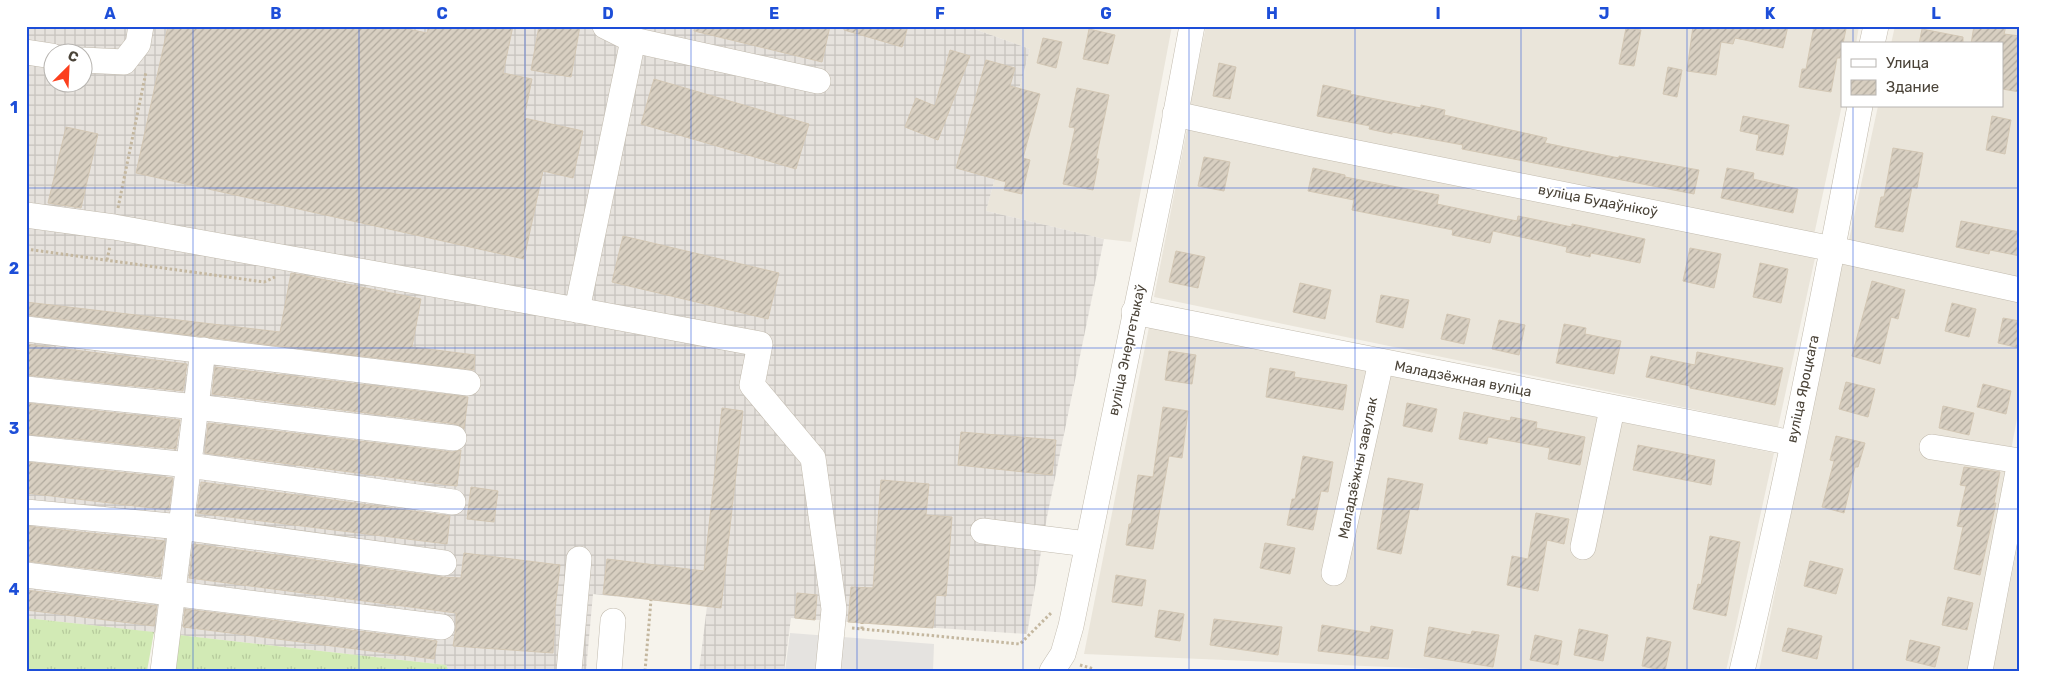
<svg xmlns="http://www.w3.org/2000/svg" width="2046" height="697" font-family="Rubik,sans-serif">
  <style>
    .residential { fill: #eae5da }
    .industrial { fill: url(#industrial-grid); fill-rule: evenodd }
    .grass { fill: url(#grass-tufts) }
    .parking { fill: #e5e3e0 }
    .building { fill: url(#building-hatch); stroke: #d3c7b4 }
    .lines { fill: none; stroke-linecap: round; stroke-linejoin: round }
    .minor-casing { stroke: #c2bbae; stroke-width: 26 }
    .path { stroke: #c4b79f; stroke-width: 3; stroke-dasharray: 2.5 2.5; stroke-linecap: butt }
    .minor { stroke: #fff; stroke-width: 25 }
    .grid { fill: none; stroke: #1d4ed8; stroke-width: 1; stroke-opacity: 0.55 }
    .labels { text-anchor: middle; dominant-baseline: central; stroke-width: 4; stroke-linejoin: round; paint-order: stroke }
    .street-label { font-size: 14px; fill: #4b4439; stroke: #fff }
    .neatline { fill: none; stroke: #1d4ed8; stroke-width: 2 }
    .grid-label { font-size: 16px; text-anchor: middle; font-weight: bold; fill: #1d4ed8 }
  </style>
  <defs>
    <pattern id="industrial-grid" width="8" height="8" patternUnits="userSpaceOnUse" patternTransform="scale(1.25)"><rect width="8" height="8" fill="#e6e2dd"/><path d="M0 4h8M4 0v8" fill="none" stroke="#c7c3be"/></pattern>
    <pattern id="grass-tufts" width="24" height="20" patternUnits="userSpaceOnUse" patternTransform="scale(1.25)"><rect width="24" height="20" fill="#d2eab5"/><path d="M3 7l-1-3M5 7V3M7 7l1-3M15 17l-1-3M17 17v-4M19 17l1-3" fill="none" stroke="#b6ca9c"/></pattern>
    <pattern id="building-hatch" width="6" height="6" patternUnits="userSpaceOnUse" patternTransform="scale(1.25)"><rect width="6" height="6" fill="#d8cfc1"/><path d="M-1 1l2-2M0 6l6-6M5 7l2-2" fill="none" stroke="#b1aa9e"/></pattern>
  </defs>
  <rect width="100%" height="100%" fill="#f6f3ec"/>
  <g class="residential">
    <polygon points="966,26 1172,26 1131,242 1104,239 986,211 1030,49"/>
    <polygon points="1206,26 1859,26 1856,44 1842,44 1842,105 1814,235 1189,107"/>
    <polygon points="1895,26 2020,26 2020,278 1849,240 1878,106 2002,106 2002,44 1891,44"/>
    <polygon points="1187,129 1815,258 1778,427 1154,297"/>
    <polygon points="1842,263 2020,300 2020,403 1969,671 1759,671"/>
    <polygon points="1149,327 1774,453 1726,671 1483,671 1084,654"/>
    <polygon points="2020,532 2020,671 1993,671"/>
  </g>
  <path class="industrial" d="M26 26H966L1030 49 986 211 1104 239 1047 517 1027 634 791 618 784 671H699L707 606 593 594 586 671H449L446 665 26 618ZM52 52H82V82H52Z"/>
  <g class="grass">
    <polygon points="26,618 154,632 147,671 26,671"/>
    <polygon points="179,635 446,665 449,671 175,671"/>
  </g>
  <polygon class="parking" points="790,633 934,644 933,671 785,671"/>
  <g class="building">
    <polygon points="168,26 394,26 427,33 428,26 513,26 503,73 532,79 524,118 583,131 573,178 543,171 524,259 136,173"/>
    <polygon points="539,26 580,26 571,77 531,70"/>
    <polygon points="695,26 830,26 822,62 694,31"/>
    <polygon points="844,26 908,26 902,47 844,30"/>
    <polygon points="1693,26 1788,26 1783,48 1735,38 1733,44 1721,42 1716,75 1687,71"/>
    <polygon points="1814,26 1834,26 1846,29 1840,58 1837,58 1831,92 1799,87 1802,69 1806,69"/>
    <polygon points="1974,26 2006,26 2004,34 2020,36 2020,92 2002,89 2002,44 1971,44"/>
    <polygon points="1626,28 1641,30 1634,66 1619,64"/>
    <polygon points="1089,29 1115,35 1108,64 1083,59"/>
    <polygon points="1922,29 1963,37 1963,44 1919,44"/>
    <polygon points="1043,38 1062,42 1056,68 1037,63"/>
    <polygon points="950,50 970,56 938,140 905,127 916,98 935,106"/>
    <polygon points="986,60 1015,68 1010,86 1040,94 1023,158 1030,160 1022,194 1004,190 1006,182 956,168"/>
    <polygon points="1219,63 1236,67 1230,99 1213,96"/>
    <polygon points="1668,67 1682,70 1677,97 1663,94"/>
    <polygon points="654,79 809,124 796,169 641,124"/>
    <polygon points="1323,85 1351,91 1350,94 1421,108 1421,105 1445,110 1444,115 1547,138 1545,143 1619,158 1619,156 1699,170 1694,194 1462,149 1463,145 1392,132 1392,134 1369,129 1370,126 1317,116"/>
    <polygon points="1077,88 1109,95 1096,159 1099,159 1093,190 1063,184 1075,128 1069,127"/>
    <polygon points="1743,116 1789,125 1783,155 1756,150 1759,135 1740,131"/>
    <polygon points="1992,116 2011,120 2005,154 1986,150"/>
    <polygon points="66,127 98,134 81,208 48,203"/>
    <polygon points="1893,148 1923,153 1917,188 1912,187 1903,232 1875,227 1881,197 1884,197"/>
    <polygon points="1204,157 1230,162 1224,191 1198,186"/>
    <polygon points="1313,168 1345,175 1345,177 1439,195 1437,204 1517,221 1518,216 1572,227 1572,224 1645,239 1640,263 1591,253 1590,257 1566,252 1567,247 1493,231 1490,243 1452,235 1453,230 1352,210 1354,200 1308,191"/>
    <polygon points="1727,168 1754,173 1753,179 1798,189 1793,213 1721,198"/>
    <polygon points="1961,221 2020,232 2020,256 1990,250 1989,254 1956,247"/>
    <polygon points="623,236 779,273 768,319 612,282"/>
    <polygon points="1690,248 1721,254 1714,288 1683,281"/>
    <polygon points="1176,251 1205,257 1198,288 1169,282"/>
    <polygon points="1760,263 1788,269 1781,303 1753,297"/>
    <polygon points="291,273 421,299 412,347 475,355 474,370 26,315 26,302 280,332"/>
    <polygon points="1872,281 1905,290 1898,319 1891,317 1880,364 1852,356"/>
    <polygon points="1300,283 1331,290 1325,319 1293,312"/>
    <polygon points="1381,295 1409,300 1403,328 1376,322"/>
    <polygon points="1952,303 1976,309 1969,337 1945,331"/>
    <polygon points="1447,314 1470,319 1464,344 1441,339"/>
    <polygon points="2003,318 2020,321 2020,348 1998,343"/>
    <polygon points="1499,320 1525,325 1519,355 1492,349"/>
    <polygon points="1564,324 1586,328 1585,334 1621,341 1614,374 1556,363"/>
    <polygon points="26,344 187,364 183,391 26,375"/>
    <polygon points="1169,351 1196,355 1192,384 1165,380"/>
    <polygon points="1697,352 1783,368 1775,405 1690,388 1690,386 1646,377 1651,356 1695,365"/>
    <polygon points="215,367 468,397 464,429 456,424 212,394"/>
    <polygon points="1270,368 1295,372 1294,377 1347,385 1343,410 1266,397"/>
    <polygon points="1846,382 1875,389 1868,417 1839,409"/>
    <polygon points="1983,384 2011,391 2006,414 1977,407"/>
    <polygon points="26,403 180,420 176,449 26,434"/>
    <polygon points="1407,403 1437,409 1432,432 1403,426"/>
    <polygon points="1943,406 1974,413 1969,435 1939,428"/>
    <polygon points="1163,407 1188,411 1182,458 1169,456 1153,549 1126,545 1129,524 1131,524 1138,475 1153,477"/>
    <polygon points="722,408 743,411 721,608 603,594 607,559 704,571"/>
    <polygon points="1464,412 1510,421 1511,417 1537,422 1536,428 1585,437 1580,465 1548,459 1550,448 1488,437 1487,444 1459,439"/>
    <polygon points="208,423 452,452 461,450 457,486 205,453"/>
    <polygon points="961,432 1056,440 1052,475 958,465"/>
    <polygon points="1836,436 1865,443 1858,467 1855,467 1844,513 1822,507 1834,461 1830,460"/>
    <polygon points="1638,445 1715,460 1711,485 1633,470"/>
    <polygon points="1303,456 1333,462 1328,492 1321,491 1313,530 1287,525 1292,499 1295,499"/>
    <polygon points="26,462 173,478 169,510 26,493"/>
    <polygon points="1964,467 2000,472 1994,503 1996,503 1980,575 1954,569 1963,527 1957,526 1966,486 1960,485"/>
    <polygon points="1388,478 1423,484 1418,510 1410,509 1401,554 1377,549"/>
    <polygon points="881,480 929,484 926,515 952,517 946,596 936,595 933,628 848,622 851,587 873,588"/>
    <polygon points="201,482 450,516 447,544 197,513"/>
    <polygon points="471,487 498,491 494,522 467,519"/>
    <polygon points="1536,513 1569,519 1564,544 1547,540 1538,591 1507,585 1512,556 1528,559"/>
    <polygon points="26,526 165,541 160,577 26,561"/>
    <polygon points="1710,536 1740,542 1726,616 1693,609 1698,584 1701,585"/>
    <polygon points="1265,543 1295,548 1290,574 1260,568"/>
    <polygon points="193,544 442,577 461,578 464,553 560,565 554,618 555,618 553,653 453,646 456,628 456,613 189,578"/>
    <polygon points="1810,561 1843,569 1836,594 1804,586"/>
    <polygon points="1116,575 1146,580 1142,606 1112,602"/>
    <polygon points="26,590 157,606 154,626 26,610"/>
    <polygon points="797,593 817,595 815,620 795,618"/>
    <polygon points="1948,597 1973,603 1967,630 1942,625"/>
    <polygon points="185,609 437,641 434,659 183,627"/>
    <polygon points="1159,610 1184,614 1180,641 1155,637"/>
    <polygon points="1214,619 1282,627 1278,655 1210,645"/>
    <polygon points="1322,625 1370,633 1371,626 1393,630 1388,659 1318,651"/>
    <polygon points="1429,627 1471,635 1472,631 1499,635 1493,667 1424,656"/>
    <polygon points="1788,628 1822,636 1817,659 1782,651"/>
    <polygon points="1579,629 1608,635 1603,661 1574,655"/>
    <polygon points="1535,635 1562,641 1558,665 1530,660"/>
    <polygon points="1647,637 1671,642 1665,671 1642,666"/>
    <polygon points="1910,640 1940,647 1935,667 1906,660"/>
  </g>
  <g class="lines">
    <defs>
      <g id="minor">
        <polyline points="605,26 633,40 818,81"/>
        <polyline points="1872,44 1876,26"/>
        <polyline points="26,52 52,56"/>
        <polyline points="82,60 124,62 138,44 141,26"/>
        <polyline points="1175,114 1313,144 1833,249 2020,290"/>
        <polyline points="26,215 114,227 577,310 633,40"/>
        <polyline points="577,310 760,344 752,385 813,458 834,609 828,671"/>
        <polyline points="1134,312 1792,443"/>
        <polyline points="26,329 468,383"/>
        <polyline points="26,389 196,407 454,438"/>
        <polyline points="1932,447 2020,461 1980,671"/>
        <polyline points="26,448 189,465 453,502"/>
        <polyline points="26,512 181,527 444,563"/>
        <polyline points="983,531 1087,544"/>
        <polyline points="1583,547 1612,409"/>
        <polyline points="1334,573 1381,362"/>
        <polyline points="26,575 442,627"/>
        <polyline points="163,671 203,350"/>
        <polyline points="569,671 579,559"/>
        <polyline points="609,671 613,621"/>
        <polyline points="1052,671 1063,654 1071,626 1169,150 1192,26"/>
        <path d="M1742 671C1787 484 1824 295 1860 106"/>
      </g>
    </defs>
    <use href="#minor" class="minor-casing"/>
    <g class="path">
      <polyline points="118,208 146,72"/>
      <polyline points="26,249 264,282 275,277"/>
      <polyline points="107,260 110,246"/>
      <polyline points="852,628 1020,644 1052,612"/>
      <polyline points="862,629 862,623"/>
      <polyline points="1080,665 1094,669 1094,671"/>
      <polyline points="645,671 651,600"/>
    </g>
    <use href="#minor" class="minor"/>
  </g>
  <path class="grid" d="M193 26V671M359 26V671M525 26V671M691 26V671M857 26V671M1023 26V671M1189 26V671M1355 26V671M1521 26V671M1687 26V671M1853 26V44M1853 106V671M26 188H2020M26 348H2020M26 509H2020"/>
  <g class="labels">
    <g class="street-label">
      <text transform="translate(1598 201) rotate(11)">вуліца Будаўнікоў</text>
      <text transform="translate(1127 350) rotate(-78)">вуліца Энергетыкаў</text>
      <text transform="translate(1463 379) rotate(11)">Маладзёжная вуліца</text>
      <text transform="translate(1803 389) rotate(-78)">вуліца Яроцкага</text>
      <text transform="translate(1358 468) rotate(-78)">Маладзёжны завулак</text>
    </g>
  </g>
  <rect width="2046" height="697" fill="none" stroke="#ffffff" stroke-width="55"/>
  <rect x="1841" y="42" width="162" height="65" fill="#ffffff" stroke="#b7b4b0"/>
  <rect x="1851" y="59" width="25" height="8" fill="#ffffff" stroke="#b7b4b0"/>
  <text x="1886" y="68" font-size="15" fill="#4b4439">Улица</text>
  <rect x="1851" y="80" width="25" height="15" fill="url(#building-hatch)" stroke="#b7b4b0"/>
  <text x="1886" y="92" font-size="15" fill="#4b4439">Здание</text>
  <g transform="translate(68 68) rotate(24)"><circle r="24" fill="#ffffff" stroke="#b7b4b0"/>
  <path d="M0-4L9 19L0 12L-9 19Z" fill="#fc3f1d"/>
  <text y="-8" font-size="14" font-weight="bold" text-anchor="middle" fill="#4b4439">С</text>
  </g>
  <rect x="28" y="28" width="1990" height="642" class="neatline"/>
  <g class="grid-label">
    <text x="110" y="19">A</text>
    <text x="276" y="19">B</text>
    <text x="442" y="19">C</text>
    <text x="608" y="19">D</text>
    <text x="774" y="19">E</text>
    <text x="940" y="19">F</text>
    <text x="1106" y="19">G</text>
    <text x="1272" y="19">H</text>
    <text x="1438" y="19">I</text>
    <text x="1604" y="19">J</text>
    <text x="1770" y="19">K</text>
    <text x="1936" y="19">L</text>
    <text x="14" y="113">1</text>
    <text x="14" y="274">2</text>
    <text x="14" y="434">3</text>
    <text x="14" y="595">4</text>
  </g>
</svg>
